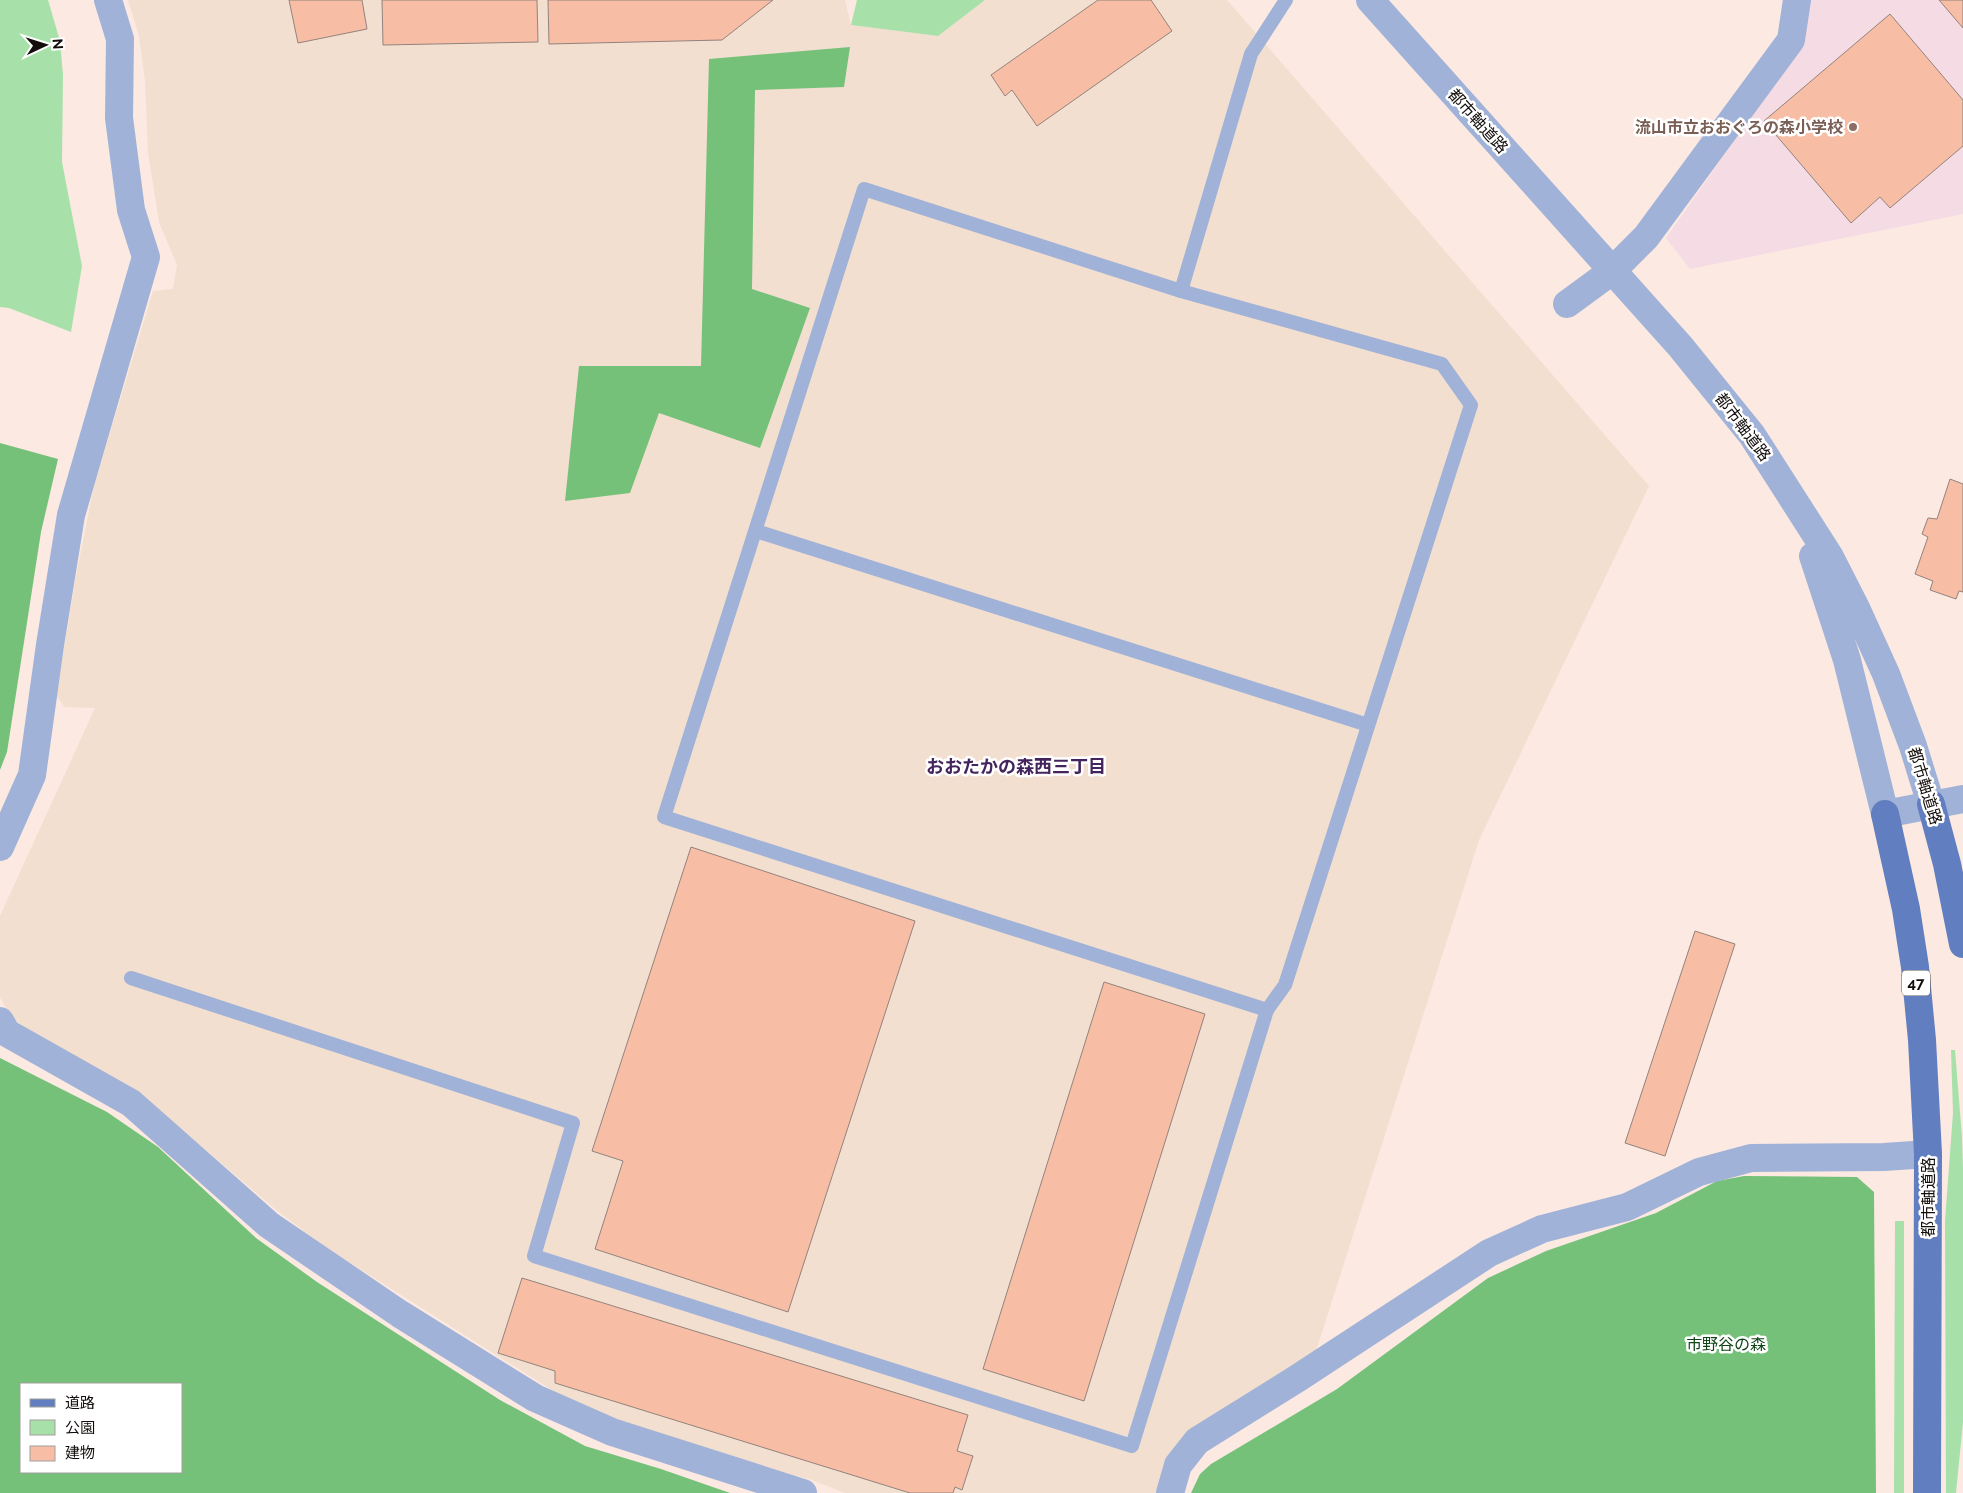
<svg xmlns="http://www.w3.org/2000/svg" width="1963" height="1493" font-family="Raleway,'Noto Sans JP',sans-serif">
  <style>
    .industrial { fill: #f3dfd0 }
    .education { fill: #f5dbe4 }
    .green { fill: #a8e0a9 }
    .forest { fill: #76c17a; fill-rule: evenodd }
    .building { fill: #f7bda5; stroke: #92837d }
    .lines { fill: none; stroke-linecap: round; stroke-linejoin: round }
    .service { stroke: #a0b2d7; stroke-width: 14 }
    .minor { stroke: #a0b2d7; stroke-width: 28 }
    .tertiary { stroke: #a0b2d7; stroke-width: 28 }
    .primary { stroke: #617ec0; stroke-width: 28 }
    .education-dot { fill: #8d6e63; stroke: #fff; stroke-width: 2 }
    .labels { text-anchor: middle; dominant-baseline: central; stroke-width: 5; stroke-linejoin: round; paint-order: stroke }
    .shield { fill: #fff; stroke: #5a5655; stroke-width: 1 }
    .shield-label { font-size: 15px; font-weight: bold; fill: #130e0c }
    .street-label { font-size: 16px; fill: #130e0c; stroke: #fff }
    .education-label { font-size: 16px; font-weight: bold; fill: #785e54; stroke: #fff; text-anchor: end }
    .park-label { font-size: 16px; fill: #0f4416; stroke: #fff }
    .neighbourhood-label { font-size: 18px; font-weight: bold; fill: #43245c; stroke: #fff }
  </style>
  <rect width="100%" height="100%" fill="#fbe9e2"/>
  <polygon class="industrial" points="128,0 845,0 851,25 938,36 985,0 1227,0 1649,486 1479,840 1316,1351 1175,1447 1164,1463 1157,1493 845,1493 812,1480 738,1460 607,1416 555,1392 325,1247 275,1209 140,1094 47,1045 10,1016 0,997 0,916 95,708 65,707 56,696 77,571 94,486 153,291 173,289 177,265 159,222 148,152 145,81 139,36"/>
  <polygon class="education" points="1809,0 1963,0 1963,214 1690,269 1666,238 1805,40"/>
  <g class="green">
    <polygon points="0,0 48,0 60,41 63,75 62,162 82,266 71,332 9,308 0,307"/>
    <polygon points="857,0 985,0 938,36 851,25"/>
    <polygon points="1951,1050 1955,1050 1962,1137 1963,1168 1963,1422 1956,1493 1946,1493 1945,1221 1953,1113"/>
    <polygon points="1895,1221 1904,1221 1904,1493 1894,1493"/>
  </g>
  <g class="forest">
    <polygon points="850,47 844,87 755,90 752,289 810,308 760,448 659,413 630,493 565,501 579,366 701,366 709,59"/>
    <polygon points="0,443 58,459 41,532 7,752 0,770"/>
    <path d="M0 1058 107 1112 158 1147 256 1238 317 1282 500 1400 585 1446 661 1469 730 1493H0ZM21 1384H181V1472H21Z"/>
    <polygon points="1744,1176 1857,1177 1874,1192 1876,1493 1191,1493 1200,1474 1211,1464 1337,1389 1488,1278 1546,1251 1656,1213 1717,1181"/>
  </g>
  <g class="building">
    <polygon points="289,0 362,0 367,29 298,43"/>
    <polygon points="382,0 537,0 538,42 383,45"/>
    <polygon points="548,0 773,0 722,40 549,44"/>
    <polygon points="1098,0 1151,0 1172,31 1037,126 1012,90 1005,96 991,75"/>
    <polygon points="1939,0 1963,0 1963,28"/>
    <polygon points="1890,14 1963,100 1963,146 1890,208 1880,197 1851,223 1764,121"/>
    <polygon points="1950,479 1963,484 1963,592 1959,591 1956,599 1930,590 1933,581 1915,574 1928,537 1922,534 1928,518 1937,519"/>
    <polygon points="691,847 915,921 788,1312 595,1249 623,1161 592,1151"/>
    <polygon points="1695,931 1735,944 1665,1156 1625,1143"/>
    <polygon points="1104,982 1205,1014 1084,1401 983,1369"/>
    <polygon points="522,1278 968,1415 957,1451 973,1456 962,1490 955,1487 953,1493 910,1493 555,1383 555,1371 498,1353"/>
  </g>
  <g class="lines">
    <g class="service">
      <polyline points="1181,291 1442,364 1471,405 1285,985 1267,1010"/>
      <polyline points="756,531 1368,725"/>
      <polyline points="131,978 573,1123 534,1256 1132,1446 1267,1010 664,817 864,189 1181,291 1251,54 1286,0"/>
    </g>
    <g class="minor">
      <polyline points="1567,304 1612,271 1646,237 1791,40 1797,0"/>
      <polyline points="0,847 32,775 50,645 71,515 146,257 131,210 119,118 120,39 108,0"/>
      <polyline points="0,1021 7,1033 131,1103 269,1225 400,1314 535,1398 612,1432 803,1493"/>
      <polyline points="1170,1493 1178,1465 1197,1441 1298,1378 1489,1253 1542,1229 1627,1207 1699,1172 1751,1158 1884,1157 1928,1154"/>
    </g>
    <g class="tertiary">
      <polyline points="1370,0 1680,346 1752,435 1830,557 1856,608 1886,674 1913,746 1931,804"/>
      <polyline points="1813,556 1847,660 1885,814 1963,799"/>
    </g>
    <g class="primary">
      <polyline points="1931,804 1947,864 1963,944"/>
      <polyline points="1885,814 1906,909 1915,967 1922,1040 1928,1154 1927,1493"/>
    </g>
  </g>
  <circle class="education-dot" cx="1853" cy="127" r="5"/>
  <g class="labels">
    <rect class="shield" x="1902" y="970.5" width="28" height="25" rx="4"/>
    <g class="shield-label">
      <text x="1916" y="983">47</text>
    </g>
    <g class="street-label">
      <text transform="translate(1478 121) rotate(48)">都市軸道路</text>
      <text transform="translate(1743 427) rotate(53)">都市軸道路</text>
      <text transform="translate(1925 786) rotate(73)">都市軸道路</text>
      <text transform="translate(1928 1197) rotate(-90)">都市軸道路</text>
    </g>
    <g class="education-label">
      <text x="1843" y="127">流山市立おおぐろの森小学校</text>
    </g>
    <g class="park-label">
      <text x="1726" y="1344">市野谷の森</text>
    </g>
    <g class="neighbourhood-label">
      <text x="1016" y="766">おおたかの森西三丁目</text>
    </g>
  </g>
  <rect x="20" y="1383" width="162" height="90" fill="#ffffff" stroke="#a19f9e"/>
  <rect x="30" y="1399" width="25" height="8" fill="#617ec0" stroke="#a19f9e"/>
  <text x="65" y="1408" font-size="15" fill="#130e0c">道路</text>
  <rect x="30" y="1420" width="25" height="15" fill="#a8e0a9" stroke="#a19f9e"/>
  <text x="65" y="1433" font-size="15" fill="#130e0c">公園</text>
  <rect x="30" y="1446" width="25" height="15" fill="#f7bda5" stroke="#a19f9e"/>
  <text x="65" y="1458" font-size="15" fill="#130e0c">建物</text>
  <g transform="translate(45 45) rotate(86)" stroke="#ffffff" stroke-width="4" paint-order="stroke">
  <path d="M0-4L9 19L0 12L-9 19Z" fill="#130e0c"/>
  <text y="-8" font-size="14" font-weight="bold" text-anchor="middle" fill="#130e0c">N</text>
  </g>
</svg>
